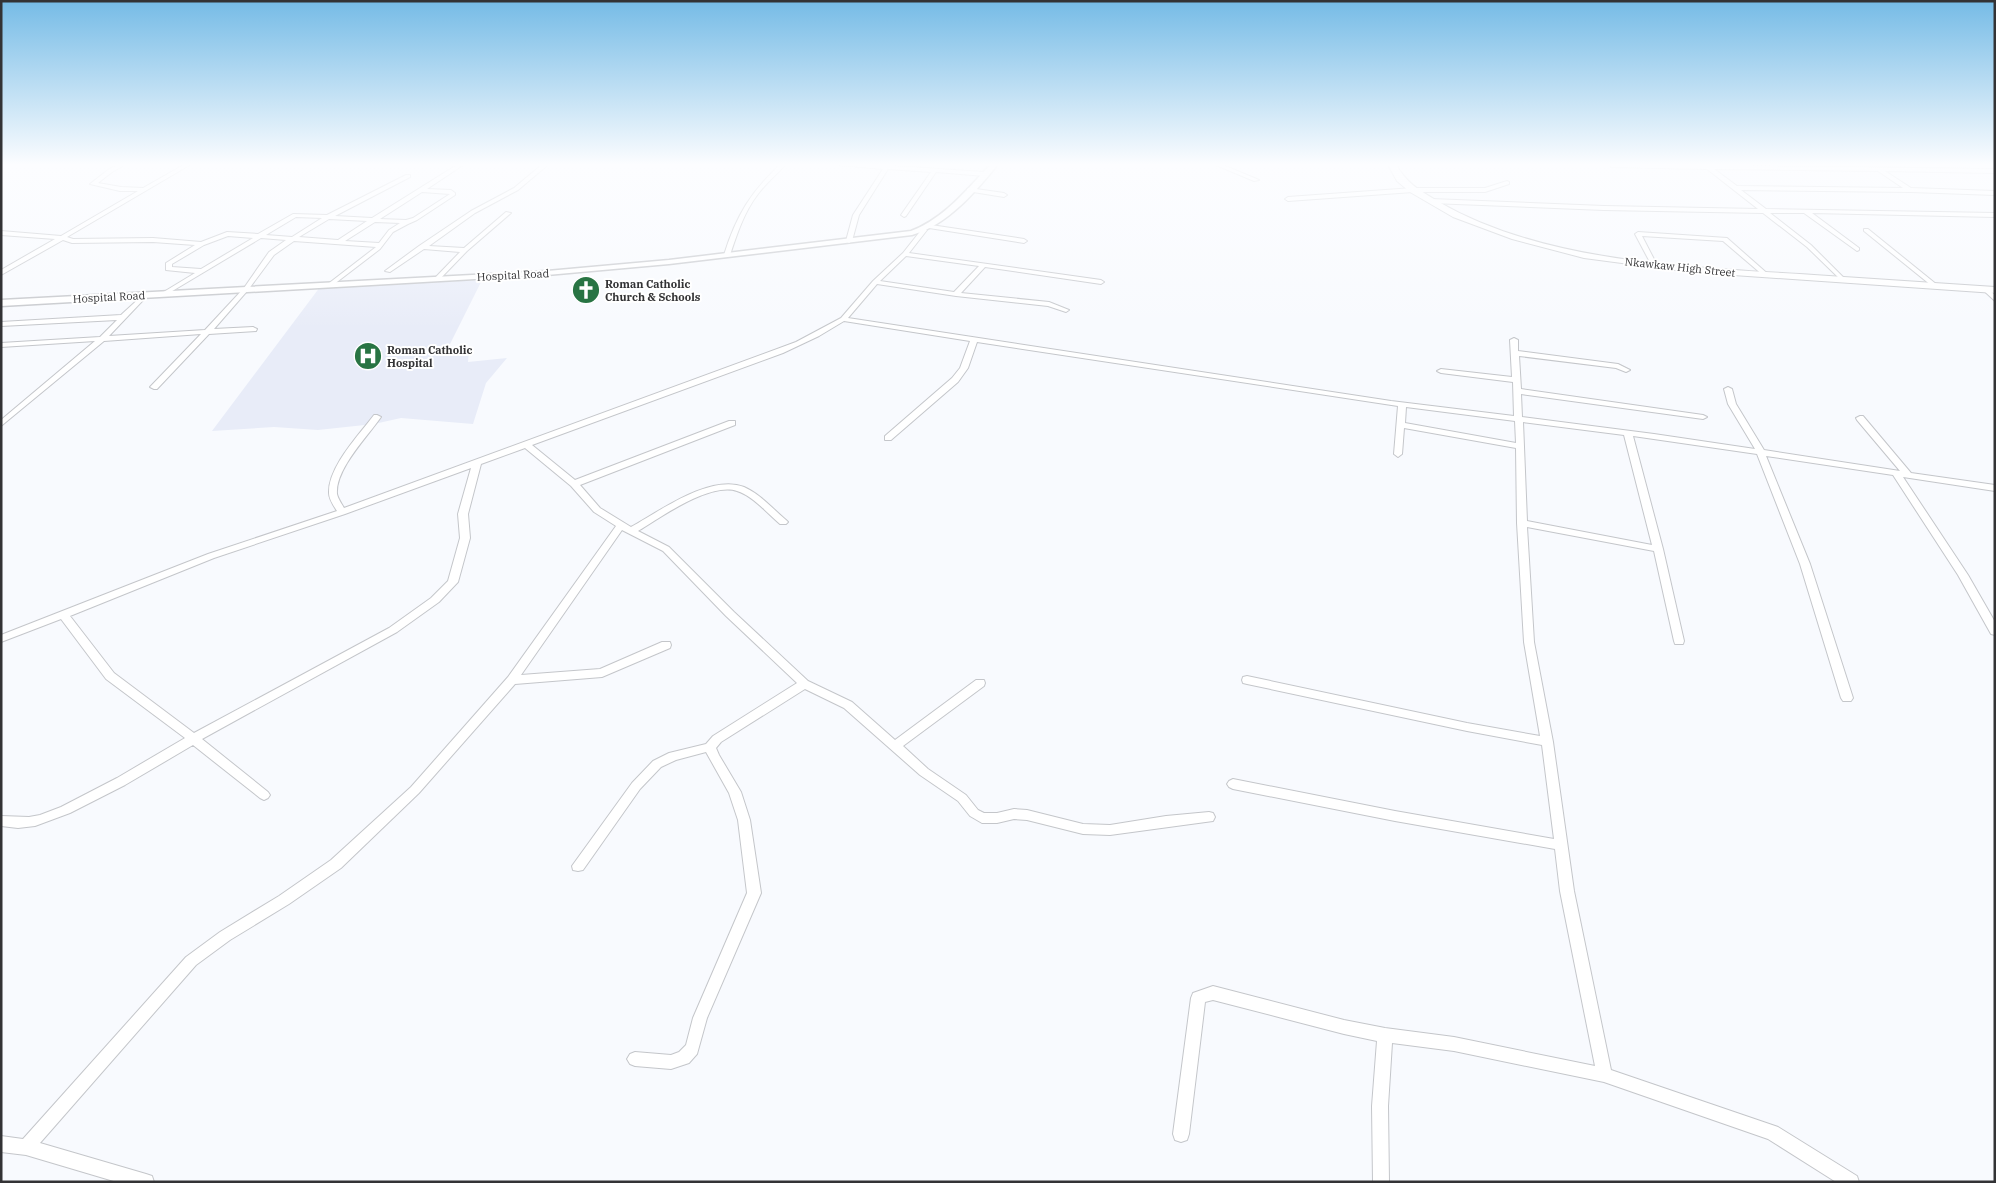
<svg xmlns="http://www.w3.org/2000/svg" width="1996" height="1183" font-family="'IBM Plex Serif',serif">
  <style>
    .built { fill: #e8ecf8 }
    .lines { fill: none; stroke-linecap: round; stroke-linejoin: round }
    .minor-casing { stroke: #c4c6ca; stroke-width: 2 }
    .tertiary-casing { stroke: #c4c6ca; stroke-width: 3 }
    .secondary-casing { stroke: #c4c6ca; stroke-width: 2 }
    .minor { fill: #fff; fill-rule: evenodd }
    .tertiary { fill: #fff; fill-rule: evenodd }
    .secondary { fill: #fff; fill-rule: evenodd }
    .labels { text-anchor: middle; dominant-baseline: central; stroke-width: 4; stroke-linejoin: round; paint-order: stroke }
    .far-street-label { font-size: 11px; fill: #333335; stroke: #fff }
    .far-poi-label { font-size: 11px; font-weight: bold; fill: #333335; stroke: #fff; text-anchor: start }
  </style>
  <rect width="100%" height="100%" fill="#f8fafe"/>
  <polygon class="built" points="482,280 446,352 469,350 468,362 507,358 486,383 473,424 401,418 374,424 318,430 274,427 212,431 320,287"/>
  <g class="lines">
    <defs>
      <g id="minor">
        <path d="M121 163H128L112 172 98 183 121 187 143 188 187 163H193L67 237 73 239 153 238 201 242 227 232 258 234 293 214 327 215 406 175H410V177L335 216 372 218 460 163H466L427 189 451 190 455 193V195L417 220 408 224 393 232 380 249 333 285 328 284 376 247 294 241 274 255 248 290 214 329 253 327 257 329 256 331 209 334 157 389H154L150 387 201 334 104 341 1 426V420L95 341 1 347V343L100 337 117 320 1 326V322L121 315 145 293 148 295 147 296 109 336 205 330 244 288 269 252 286 240 261 238 164 296 161 294 162 293 195 273 166 270V263L195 245 153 242 72 243 63 240 1 275V270L55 239 1 235V231L61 236 138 191H120L90 184 108 170ZM422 192 450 194 413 218 406 220 380 219ZM296 217 322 218 292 237 266 235ZM329 219 367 221 338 240 299 237ZM375 222 400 223 389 230 379 243 345 241ZM228 236 253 238 201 269 172 267V264L204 245Z"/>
        <polygon points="544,163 550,163 518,190 475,213 429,246 464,248 506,212 511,213 467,251 438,281 433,280 460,252 424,249 390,272 385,271 419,246 471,211 514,188"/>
        <path d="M782 163H787C777 174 766 183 758 194 744 212 737 234 730 255L725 256 724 255C736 216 751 191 782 163Z"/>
        <path d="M818 163C874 163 929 169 985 172L988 174 985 176 936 172 906 216 904 217 901 215 931 172 888 169 859 215 852 241 849 243 846 241 853 215 883 169Z"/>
        <polygon points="1211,163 1218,163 1259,180 1254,181"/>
        <path d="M1613 164 1995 169V173L1885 171 1911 188 1995 191V195L1911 192 1741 190 1766 209 1995 213V217L1812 213 1859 248V250L1857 251 1804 213H1770L1811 245 1845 279 1842 281 1807 247 1763 213 1604 210 1431 203 1428 201 1431 199 1604 206 1758 209 1707 169 1611 167V165ZM1714 169 1878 171 1903 188 1737 186Z"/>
        <polygon points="1507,181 1509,182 1509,184 1485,192 1413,192 1288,201 1285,199 1288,197 1413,188 1485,188"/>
        <polygon points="969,188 1004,193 1007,195 1004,197 967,191 967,189"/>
        <polygon points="931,225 1024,239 1027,241 1024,243 929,228 928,227"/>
        <path d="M924 228 927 230 909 253 1101 280 1104 282 1101 284 985 267 961 293 1049 302 1069 310 1066 312 1048 306 956 296 877 284 848 318 1391 401 1514 416 1513 382 1441 373 1437 371 1441 369 1512 377 1510 340 1514 338 1518 340V351L1618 364 1630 370 1626 372 1616 368 1519 356 1521 389 1703 415 1707 417 1703 419 1521 394 1522 417 1654 434 1755 449 1728 404 1724 389 1728 387 1732 389 1736 404 1764 450 1900 471 1857 420 1856 418 1860 416H1863L1911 473 1995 485V491L1903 477 1968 575 1995 622V635L1991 634 1958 575 1893 475 1766 456 1810 564 1853 698 1851 701H1843L1841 698 1800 564 1757 454 1633 436 1663 549 1684 641 1683 644H1675L1674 641 1654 551 1527 527 1534 642 1553 742 1574 891 1611 1070 1778 1127 1857 1176 1859 1182H1836L1768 1139 1604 1082 1454 1051 1392 1043 1388 1106 1389 1182H1373L1372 1106 1377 1041 1344 1034 1213 1000 1205 1002 1189 1134 1187 1140 1181 1142 1175 1140 1173 1134 1191 998 1193 993 1213 986 1344 1020 1385 1028 1454 1037 1595 1066 1560 891 1555 849 1395 821 1233 789 1229 787 1227 784 1229 781 1233 779 1395 811 1554 839 1542 745 1467 731 1247 684 1243 683 1242 680 1243 677 1247 676 1467 723 1540 736 1524 642 1517 523 1516 448 1404 428 1402 454 1398 457 1394 454 1398 406 977 342 968 368 958 382 891 440H885V436L952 378 960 368 970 341 844 321 819 336 783 353 532 445 575 480 729 421H735V425L580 485 600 508 631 527C660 511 710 474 744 487 760 494 773 509 786 520L788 522 786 524H780C767 513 753 496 737 491 710 482 661 517 638 531L669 547 734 612 808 681 852 702 895 740 976 680H984L985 683 984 686 903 746 928 769 966 795 978 810 984 813H997L1014 809 1027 810 1083 824 1110 825 1166 816 1209 812 1213 813 1215 817 1213 821 1110 835 1083 834 1027 820 1014 819 997 823H982L970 816 958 801 920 775 844 708 805 689 721 742 716 748 719 755 741 792 750 820 761 893 707 1018 697 1054 689 1063 671 1069 635 1066 630 1064 627 1059 630 1054 635 1052 671 1055 679 1052 686 1045 693 1018 747 893 738 820 729 793 706 752 676 760 661 767 640 789 583 870 578 871 573 870 572 866 632 783 653 761 669 753 706 744 713 736 797 683 726 616 663 551 622 530 521 675 600 669 662 642H670L671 645 670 648 602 677 515 684 419 793 341 868 289 904 230 940 196 965 40 1143 146 1174 152 1176 154 1182H117L26 1155 1 1152V1136L23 1139 186 957 220 932 279 896 331 860 411 787 508 677 616 526 594 512 571 486 525 448 481 464 468 514 470 538 458 582 439 602 397 632 202 739 268 792 270 795 268 798 264 800 260 798 193 745 125 785 70 813 35 826 18 828 1 826V816L29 817 40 815 61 807 117 778 185 738 106 679 61 619 1 642V635L208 554 337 511C333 505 329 499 329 493 328 467 359 435 374 415H377L381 417C368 436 335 469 337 494 338 499 342 504 344 508L796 342 841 318 873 281 903 253 922 229ZM906 256 979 266 954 292 880 281ZM1406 407 1515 421 1516 443 1405 423ZM1523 422 1624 435 1652 545 1527 521ZM471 468 458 514 460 538 448 581 431 598 389 628 194 733 114 673 70 616 214 558 345 514Z"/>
        <polygon points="1864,229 1868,229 1936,284 1936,286 1932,286 1864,231"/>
        <polygon points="1638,232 1727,238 1769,275 1764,276 1723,241 1642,236 1657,265 1652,266 1635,234"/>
        <polygon points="1985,287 1995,295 1995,301 1982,289"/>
      </g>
      <path id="tertiary" d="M992 163H999C976 191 948 225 912 235L669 264 547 275 1 306V300L547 271 669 260 911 231C945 218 967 189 992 163Z"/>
      <path id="secondary" d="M1387 163H1395C1407 184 1419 190 1439 202 1546 264 1693 267 1814 275 1874 279 1934 283 1995 287V293L1690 272 1584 258 1512 239 1453 217 1410 192 1397 181Z"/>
    </defs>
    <use href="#minor" class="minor-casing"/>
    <use href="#tertiary" class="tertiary-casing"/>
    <use href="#secondary" class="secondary-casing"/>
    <use href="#minor" class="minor"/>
    <use href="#tertiary" class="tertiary"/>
    <use href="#secondary" class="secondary"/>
  </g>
  <linearGradient id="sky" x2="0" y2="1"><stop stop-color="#75bbe6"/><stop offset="0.5" stop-color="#fcfdff"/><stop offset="1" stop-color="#fcfdff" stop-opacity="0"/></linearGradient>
  <rect width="1996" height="329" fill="url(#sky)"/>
  <defs>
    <symbol id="church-disc" viewBox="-11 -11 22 22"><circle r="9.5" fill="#287443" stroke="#fff"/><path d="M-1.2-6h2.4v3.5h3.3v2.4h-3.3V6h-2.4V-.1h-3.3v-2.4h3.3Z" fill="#fff"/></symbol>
    <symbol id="hospital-disc" viewBox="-11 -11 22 22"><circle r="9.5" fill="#287443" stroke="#fff"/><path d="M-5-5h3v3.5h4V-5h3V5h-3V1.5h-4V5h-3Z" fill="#fff"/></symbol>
  </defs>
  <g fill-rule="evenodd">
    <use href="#church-disc" x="570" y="274" width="32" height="32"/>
    <use href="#hospital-disc" x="352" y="340" width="32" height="32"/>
  </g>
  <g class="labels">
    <g class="far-street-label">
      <text transform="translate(1680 267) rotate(6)">Nkawkaw High Street</text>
      <text transform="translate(513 275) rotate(-3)">Hospital Road</text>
      <text transform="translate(109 297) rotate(-3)">Hospital Road</text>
    </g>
    <g class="far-poi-label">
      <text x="605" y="284">Roman Catholic<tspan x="605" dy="13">Church &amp; Schools</tspan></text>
      <text x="387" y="350">Roman Catholic<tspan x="387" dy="13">Hospital</tspan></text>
    </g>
  </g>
  <rect width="1996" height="1183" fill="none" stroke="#333335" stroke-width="5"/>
</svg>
